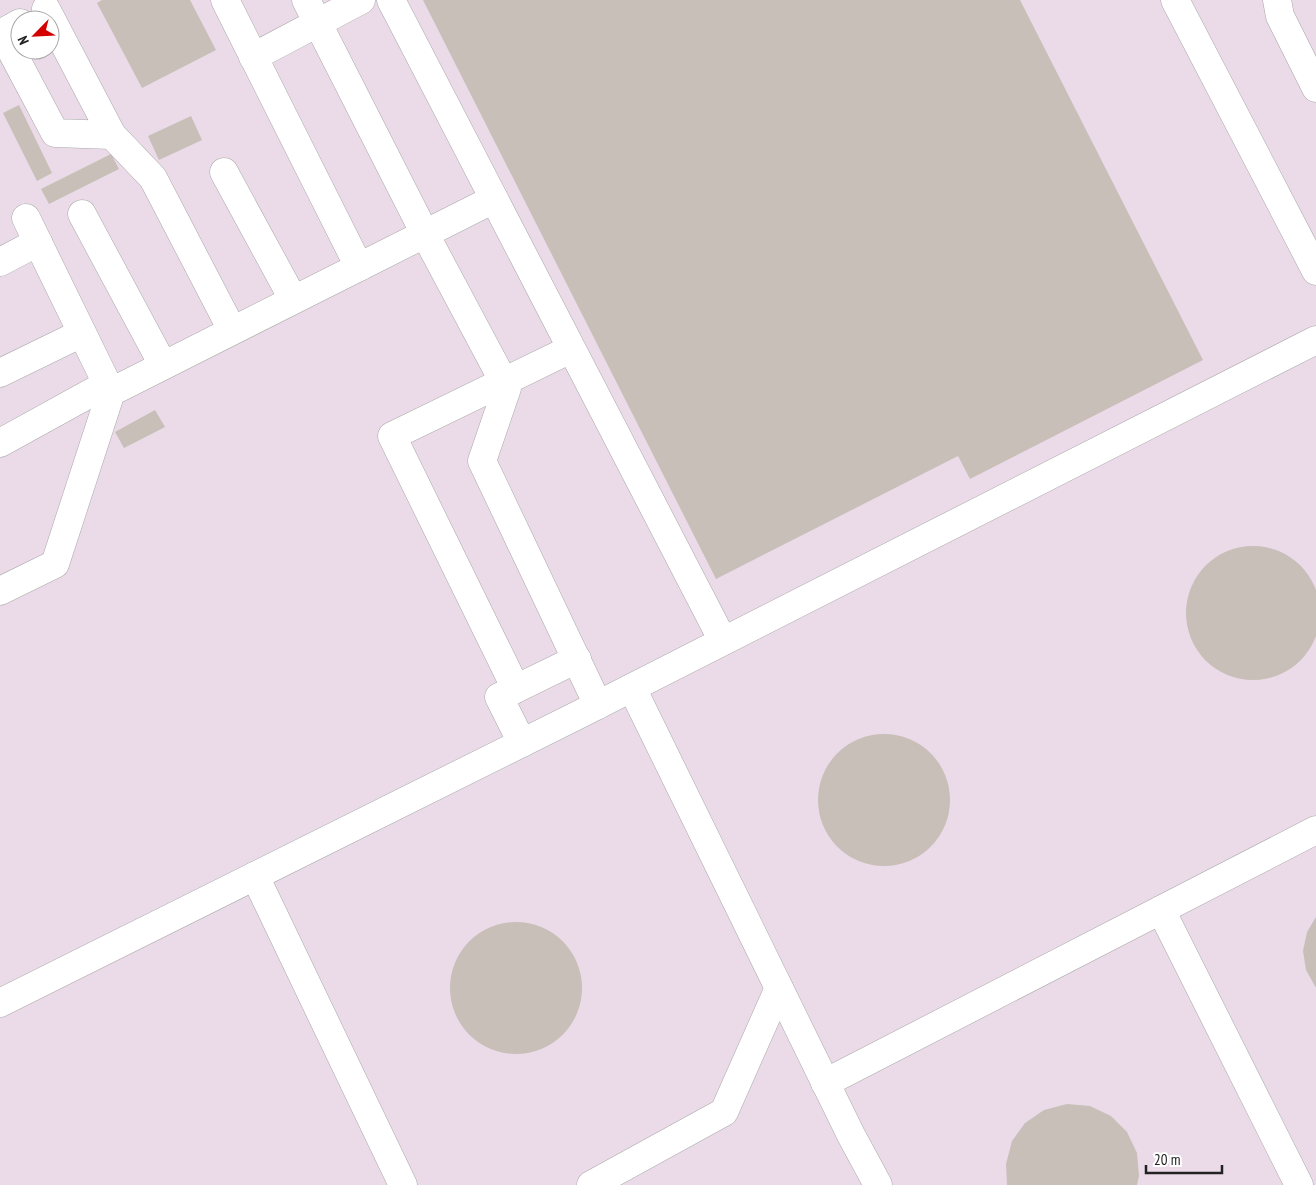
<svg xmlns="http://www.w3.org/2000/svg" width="1316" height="1185" font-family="'PT Sans Narrow',sans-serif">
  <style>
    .industrial { fill: #ebdbe8; fill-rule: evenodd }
    .building { fill: #c7bfb8 }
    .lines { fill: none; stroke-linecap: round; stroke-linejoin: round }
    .minor-casing { stroke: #a9a9a9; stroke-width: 29 }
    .minor { stroke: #fff; stroke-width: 28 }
  </style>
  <rect width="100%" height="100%" fill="#f2efe9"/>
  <path class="industrial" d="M0 0H1316V1185H0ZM20 20H50V50H20Z"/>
  <g class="building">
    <polygon points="102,0 190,0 216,50 142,88 97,3"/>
    <polygon points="423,0 1020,0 1203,360 970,479 958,456 716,579"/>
    <polygon points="19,105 52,173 37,181 3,113"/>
    <polygon points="191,116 202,140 159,160 148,136"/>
    <polygon points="111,154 119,169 49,204 41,189"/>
    <polygon points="155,410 165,427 124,448 115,432"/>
    <circle cx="1253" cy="613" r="67"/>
    <circle cx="884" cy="800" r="66"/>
    <polygon points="1316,917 1316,988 1306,970 1303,951 1307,932"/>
    <circle cx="516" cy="988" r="66"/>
    <polygon points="1067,1104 1090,1106 1111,1116 1127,1132 1137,1153 1139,1176 1137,1185 1007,1185 1006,1164 1012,1141 1025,1123 1044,1110"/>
  </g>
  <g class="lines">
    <defs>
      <g id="minor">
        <polyline points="225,0 359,267 494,199"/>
        <polyline points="306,0 425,234 507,388 482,461 598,705"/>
        <polyline points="391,0 723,641"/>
        <polyline points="1175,0 1316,271"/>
        <polyline points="1277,0 1280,16 1316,88"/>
        <polyline points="20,23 2,33 55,133 112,135 46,9"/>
        <polyline points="253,57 361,0"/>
        <polyline points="112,135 153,178 232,330"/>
        <polyline points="224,172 293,299"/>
        <polyline points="82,214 163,365"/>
        <polyline points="26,218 111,392 359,267"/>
        <polyline points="0,262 38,242"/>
        <polyline points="0,373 82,333"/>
        <polyline points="0,443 107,384"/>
        <polyline points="0,591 55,564 111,392"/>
        <polyline points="632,688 851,1135 878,1185"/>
        <polyline points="516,689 392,436 571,349"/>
        <polyline points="522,743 499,697 577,659"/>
        <polyline points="255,876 403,1185"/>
        <polyline points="1161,910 1299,1185"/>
        <polyline points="0,1003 580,714 1316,340"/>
        <polyline points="825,1083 1316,830"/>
        <polyline points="591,1185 724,1112 779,988"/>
      </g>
    </defs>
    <use href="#minor" class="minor-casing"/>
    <use href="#minor" class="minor"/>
  </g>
  <g transform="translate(35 35) rotate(246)"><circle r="24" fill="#ffffff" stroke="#a7a7a7"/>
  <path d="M0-4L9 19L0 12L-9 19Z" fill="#d40000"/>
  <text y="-8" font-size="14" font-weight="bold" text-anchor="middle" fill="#222222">N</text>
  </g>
  <path d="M1146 1165v8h76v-8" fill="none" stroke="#222222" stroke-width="2.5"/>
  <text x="1154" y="1165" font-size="15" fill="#222222" stroke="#ffffff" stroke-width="4" paint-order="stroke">20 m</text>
</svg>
